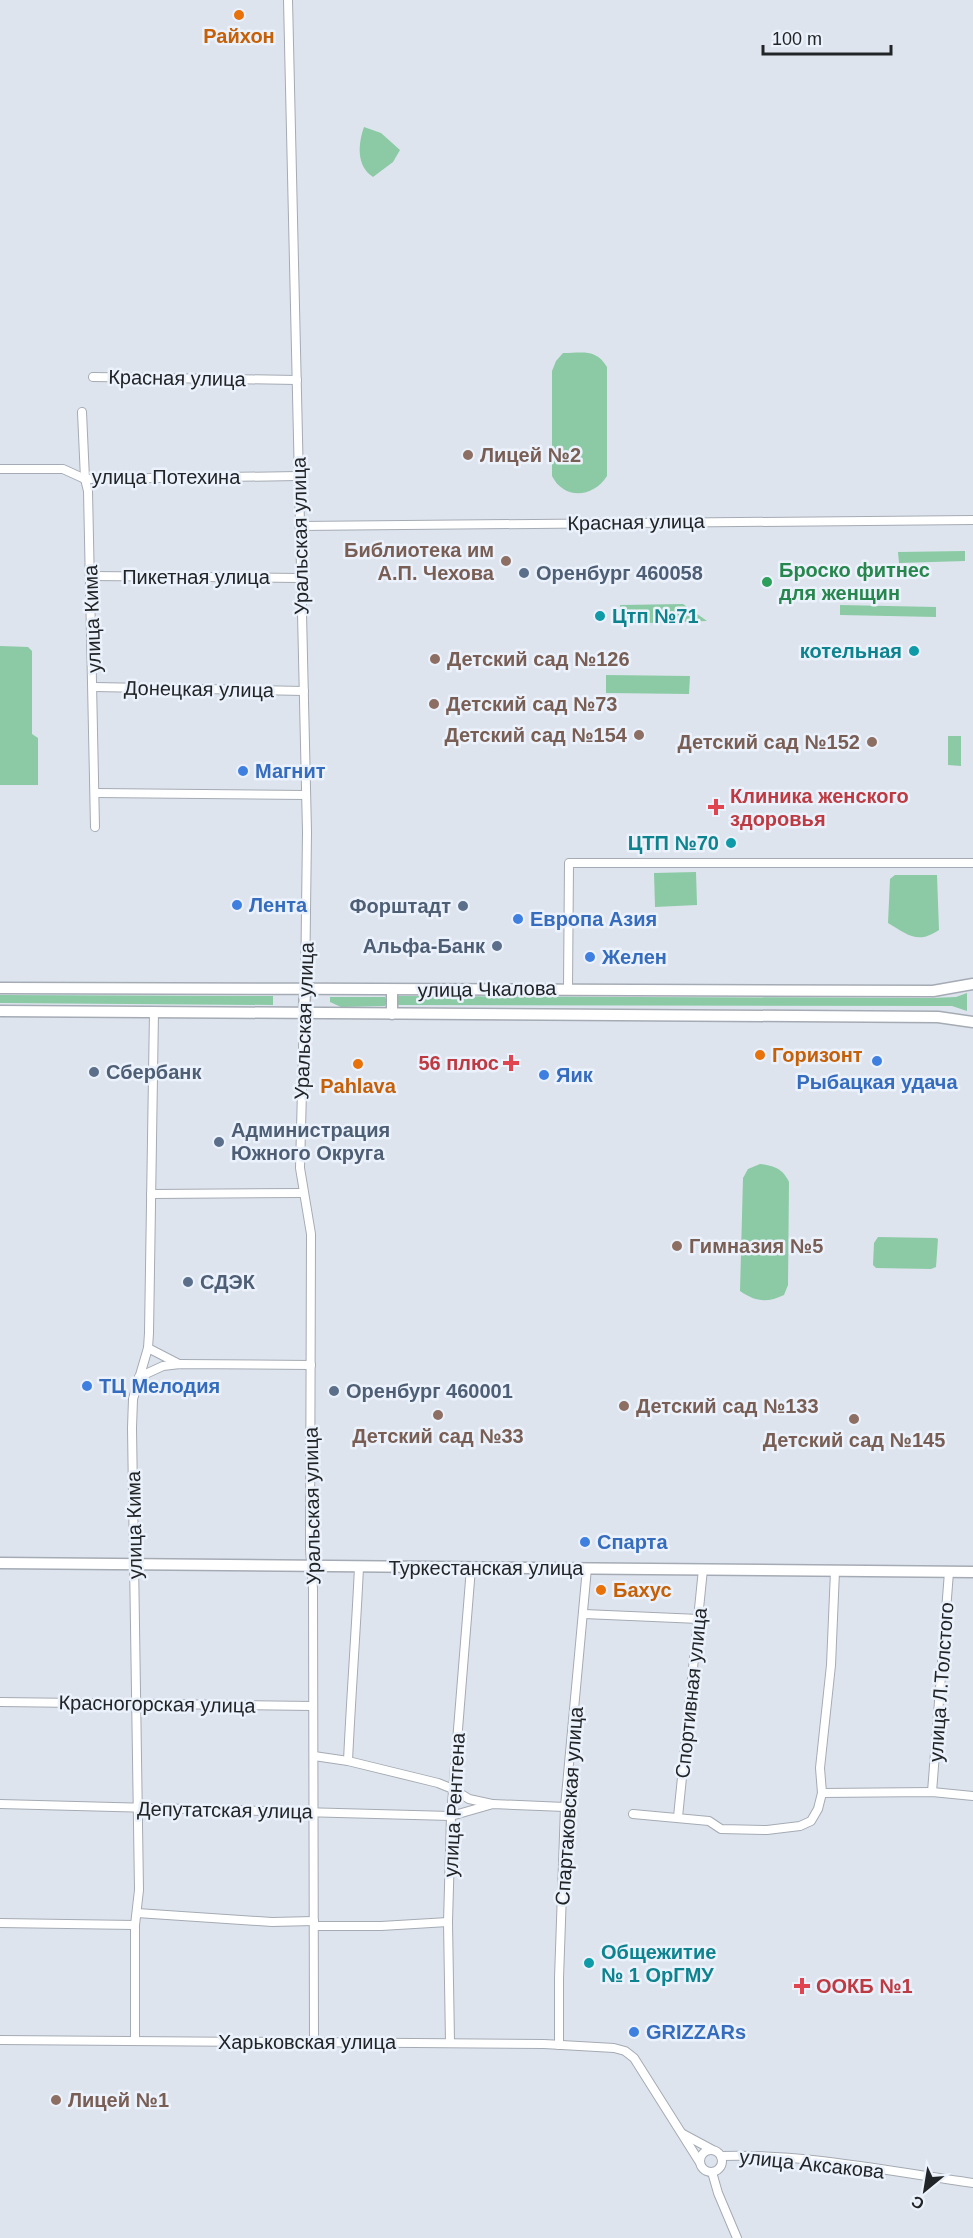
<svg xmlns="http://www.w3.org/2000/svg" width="973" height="2238" font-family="Helvetica,sans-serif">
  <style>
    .green { fill: #8bcaa5 }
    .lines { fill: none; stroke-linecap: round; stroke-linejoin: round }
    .minor-casing { stroke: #a5abb4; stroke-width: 10 }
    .major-casing { stroke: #a5abb4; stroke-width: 13 }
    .minor { stroke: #fff; stroke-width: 8 }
    .major { stroke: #fff; stroke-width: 10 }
    .food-dot { fill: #e8710a; stroke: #ebf2fb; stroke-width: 2 }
    .education-dot { fill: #8d6e63; stroke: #ebf2fb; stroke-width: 2 }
    .service-dot { fill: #5c6f8a; stroke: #ebf2fb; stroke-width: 2 }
    .leisure-dot { fill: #2e9e5b; stroke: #ebf2fb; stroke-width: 2 }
    .culture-dot { fill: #0f9aa8; stroke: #ebf2fb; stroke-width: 2 }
    .shop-dot { fill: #3f7fe0; stroke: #ebf2fb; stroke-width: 2 }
    .health-dot { fill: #e0444e; stroke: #ebf2fb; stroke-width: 2 }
    .labels { text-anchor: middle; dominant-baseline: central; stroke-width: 5; stroke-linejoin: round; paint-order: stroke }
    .food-label { font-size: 20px; font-weight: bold; fill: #c56008; stroke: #ebf2fb }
    .street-label { font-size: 20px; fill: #222528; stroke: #ebf2fb }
    .education-label { font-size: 20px; font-weight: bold; fill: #785e54; stroke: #ebf2fb; text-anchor: start }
    .leisure-label { font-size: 20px; font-weight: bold; fill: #27864d; stroke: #ebf2fb; text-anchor: start }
    .service-label { font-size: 20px; font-weight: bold; fill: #4e5e75; stroke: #ebf2fb; text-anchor: start }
    .culture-label { font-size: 20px; font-weight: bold; fill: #0d838f; stroke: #ebf2fb; text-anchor: start }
    .shop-label { font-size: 20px; font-weight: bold; fill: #366cbe; stroke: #ebf2fb; text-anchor: start }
    .health-label { font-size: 20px; font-weight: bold; fill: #be3a42; stroke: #ebf2fb; text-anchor: start }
  </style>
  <rect width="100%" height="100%" fill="#dee4ee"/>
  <g class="green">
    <path d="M364 127 381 133 400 150 393 162 373 177C356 166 358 144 364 127Z"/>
    <path d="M563 353C582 353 596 348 607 367V476C593 498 564 500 552 476V371L556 361Z"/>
    <polygon points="965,551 965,561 899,563 898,552"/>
    <polygon points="683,604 707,621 621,624 620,605"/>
    <polygon points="840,605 936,607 936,617 840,615"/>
    <polygon points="0,646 28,647 32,651 32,734 38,738 38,785 0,785"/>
    <polygon points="606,675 690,676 689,694 606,693"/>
    <polygon points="948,736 961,736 961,766 948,765"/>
    <polygon points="696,872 697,905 655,907 654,873"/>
    <path d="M895 875H937L939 930C917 945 907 934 888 923L890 879Z"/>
    <polygon points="967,993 967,1011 952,1006 398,1005 398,996 930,998 956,997"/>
    <polygon points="0,995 273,996 273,1005 0,1003"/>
    <polygon points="330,997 385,997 387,1002 385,1006 341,1007 330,1002"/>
    <path d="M760 1164C774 1166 782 1168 789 1182L788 1285 784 1295C767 1303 756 1302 740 1291L743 1178 748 1169Z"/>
    <polygon points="878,1237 936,1238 938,1239 936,1267 931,1269 876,1268 873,1265 874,1243"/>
  </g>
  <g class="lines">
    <defs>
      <g id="minor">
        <polyline points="288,0 307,832 305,990"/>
        <polyline points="93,377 297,380"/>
        <polyline points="82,412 85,479 88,491 95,827"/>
        <polyline points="0,469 63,469 85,479 299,476"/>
        <polyline points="299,526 973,520"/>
        <polyline points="91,576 301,578"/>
        <polyline points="94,687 304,691"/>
        <polyline points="95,793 306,795"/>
        <polyline points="568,988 569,863 973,863"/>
        <polyline points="304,1013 300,1168 311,1234 310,1549 313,1589 314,2042"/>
        <polyline points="151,1194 303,1193"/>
        <polyline points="148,1348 179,1364"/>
        <polyline points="139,1377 163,1366 180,1364 311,1365"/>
        <polyline points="584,1614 699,1619"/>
        <polyline points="0,1702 313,1706"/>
        <polyline points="314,1756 348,1761 438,1783 453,1789 469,1799 492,1804"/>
        <path d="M348 1761C351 1696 356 1632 359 1567"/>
        <polyline points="932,1792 949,1572"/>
        <polyline points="822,1793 820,1768 831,1665 835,1571"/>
        <polyline points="0,1804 451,1816 493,1804 565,1807"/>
        <polyline points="633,1814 709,1821 721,1829 767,1830 800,1826 811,1821 818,1809 822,1793 932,1792 973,1796"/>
        <polyline points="678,1817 703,1569"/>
        <polyline points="137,1913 272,1922 314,1921"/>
        <polyline points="0,1923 135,1925"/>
        <polyline points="314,1926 381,1926 448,1922"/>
        <polyline points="0,2040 544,2044 614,2048 625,2051 634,2058 699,2161"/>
        <polyline points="135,2041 135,1925 139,1890 132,1428 133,1399 148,1348 149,1333 154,1011"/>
        <polyline points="450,2042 448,1922 451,1816 471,1568"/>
        <polyline points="559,2045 559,1978 565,1807 587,1568"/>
        <polyline points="683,2134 711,2149"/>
        <circle cx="711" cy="2161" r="11"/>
        <path d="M721 2156C802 2153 893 2172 973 2183"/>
        <polyline points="712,2172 718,2193 737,2238"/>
      </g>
      <g id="major">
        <path d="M0 988C311 989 622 989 933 991L973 984"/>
        <polyline points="392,990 392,1014"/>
        <polyline points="0,1011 938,1017 973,1022"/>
        <polyline points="304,1013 305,990"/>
        <polyline points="0,1563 973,1572"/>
      </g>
    </defs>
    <use href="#minor" class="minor-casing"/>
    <use href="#major" class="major-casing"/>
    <use href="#minor" class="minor"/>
    <use href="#major" class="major"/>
  </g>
  <g class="food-dot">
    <circle cx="239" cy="15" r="6"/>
    <circle cx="760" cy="1055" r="6"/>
    <circle cx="358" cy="1064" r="6"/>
    <circle cx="601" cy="1590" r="6"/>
  </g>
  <g class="education-dot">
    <circle cx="468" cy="455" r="6"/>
    <circle cx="506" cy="561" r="6"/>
    <circle cx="435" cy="659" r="6"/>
    <circle cx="434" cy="704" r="6"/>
    <circle cx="639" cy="735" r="6"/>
    <circle cx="872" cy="742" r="6"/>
    <circle cx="677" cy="1246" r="6"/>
    <circle cx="624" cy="1406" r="6"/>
    <circle cx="438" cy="1415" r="6"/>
    <circle cx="854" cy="1419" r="6"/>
    <circle cx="56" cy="2100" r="6"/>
  </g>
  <g class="service-dot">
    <circle cx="524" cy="573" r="6"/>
    <circle cx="463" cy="906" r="6"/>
    <circle cx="497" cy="946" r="6"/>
    <circle cx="94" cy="1072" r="6"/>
    <circle cx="219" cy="1142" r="6"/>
    <circle cx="188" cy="1282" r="6"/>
    <circle cx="334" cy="1391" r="6"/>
  </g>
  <circle class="leisure-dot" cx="767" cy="582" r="6"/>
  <g class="culture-dot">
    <circle cx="600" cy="616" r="6"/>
    <circle cx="914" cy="651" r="6"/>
    <circle cx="731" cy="843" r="6"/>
    <circle cx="589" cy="1963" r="6"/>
  </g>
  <g class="shop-dot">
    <circle cx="243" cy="771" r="6"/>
    <circle cx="237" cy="905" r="6"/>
    <circle cx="518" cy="919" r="6"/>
    <circle cx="590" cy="957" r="6"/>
    <circle cx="877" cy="1061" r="6"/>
    <circle cx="544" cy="1075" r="6"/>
    <circle cx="87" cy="1386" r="6"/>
    <circle cx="585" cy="1542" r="6"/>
    <circle cx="634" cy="2032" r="6"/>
  </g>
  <g class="health-dot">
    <path d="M713 798h6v6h6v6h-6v6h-6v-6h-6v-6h6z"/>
    <path d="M508 1054h6v6h6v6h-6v6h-6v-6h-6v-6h6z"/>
    <path d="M799 1977h6v6h6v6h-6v6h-6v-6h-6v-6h6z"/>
  </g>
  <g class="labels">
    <g class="food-label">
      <text x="239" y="36">Райхон</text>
      <text x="772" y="1055" text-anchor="start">Горизонт</text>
      <text x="358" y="1086">Pahlava</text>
      <text x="613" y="1590" text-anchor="start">Бахус</text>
    </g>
    <g class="street-label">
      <text transform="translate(177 378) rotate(1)">Красная улица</text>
      <text x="166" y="477">улица Потехина</text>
      <text transform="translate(636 522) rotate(-1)">Красная улица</text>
      <text transform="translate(300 536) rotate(-91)">Уральская улица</text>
      <text x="196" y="577">Пикетная улица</text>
      <text transform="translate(92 619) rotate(-92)">улица Кима</text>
      <text transform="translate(199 689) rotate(1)">Донецкая улица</text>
      <text transform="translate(487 989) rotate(-1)">улица Чкалова</text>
      <text transform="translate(304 1021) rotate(-88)">Уральская улица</text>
      <text transform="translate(312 1506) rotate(-91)">Уральская улица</text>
      <text transform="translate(134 1525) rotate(-91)">улица Кима</text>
      <text x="486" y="1568">Туркестанская улица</text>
      <text transform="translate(941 1682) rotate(-86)">улица Л.Толстого</text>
      <text transform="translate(691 1693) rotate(-84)">Спортивная улица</text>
      <text transform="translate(157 1704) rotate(1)">Красногорская улица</text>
      <text transform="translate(454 1805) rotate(-87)">улица Рентгена</text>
      <text transform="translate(569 1806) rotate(-86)">Спартаковская улица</text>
      <text transform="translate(225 1810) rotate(1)">Депутатская улица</text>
      <text x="307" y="2042">Харьковская улица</text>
      <text transform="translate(812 2164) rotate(6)">улица Аксакова</text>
    </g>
    <g class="education-label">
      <text x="480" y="455">Лицей №2</text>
      <text x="494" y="550" text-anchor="end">Библиотека им<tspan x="494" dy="23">А.П. Чехова</tspan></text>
      <text x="447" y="659">Детский сад №126</text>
      <text x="446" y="704">Детский сад №73</text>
      <text x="627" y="735" text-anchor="end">Детский сад №154</text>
      <text x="860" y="742" text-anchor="end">Детский сад №152</text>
      <text x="689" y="1246">Гимназия №5</text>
      <text x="636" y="1406">Детский сад №133</text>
      <text x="438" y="1436" text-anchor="middle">Детский сад №33</text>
      <text x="854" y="1440" text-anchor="middle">Детский сад №145</text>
      <text x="68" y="2100">Лицей №1</text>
    </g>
    <g class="leisure-label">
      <text x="779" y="570">Броско фитнес<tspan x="779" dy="23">для женщин</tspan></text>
    </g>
    <g class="service-label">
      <text x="536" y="573">Оренбург 460058</text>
      <text x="451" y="906" text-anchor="end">Форштадт</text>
      <text x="485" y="946" text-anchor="end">Альфа-Банк</text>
      <text x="106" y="1072">Сбербанк</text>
      <text x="231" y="1130">Администрация<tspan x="231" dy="23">Южного Округа</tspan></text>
      <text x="200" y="1282">СДЭК</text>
      <text x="346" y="1391">Оренбург 460001</text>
    </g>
    <g class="culture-label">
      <text x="612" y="616">Цтп №71</text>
      <text x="902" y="651" text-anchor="end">котельная</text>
      <text x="719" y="843" text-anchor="end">ЦТП №70</text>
      <text x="601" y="1952">Общежитие<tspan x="601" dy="23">№ 1 ОрГМУ</tspan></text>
    </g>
    <g class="shop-label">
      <text x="255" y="771">Магнит</text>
      <text x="249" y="905">Лента</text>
      <text x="530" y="919">Европа Азия</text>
      <text x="602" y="957">Желен</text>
      <text x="556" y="1075">Яик</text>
      <text x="877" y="1082" text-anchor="middle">Рыбацкая удача</text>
      <text x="99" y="1386">ТЦ Мелодия</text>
      <text x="597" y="1542">Спарта</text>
      <text x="646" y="2032">GRIZZARs</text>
    </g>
    <g class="health-label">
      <text x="730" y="796">Клиника женского<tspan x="730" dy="23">здоровья</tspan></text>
      <text x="499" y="1063" text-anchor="end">56 плюс</text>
      <text x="816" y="1986">ООКБ №1</text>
    </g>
  </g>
  <g transform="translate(925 2190) rotate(210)" stroke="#ebf2fb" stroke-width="4.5" paint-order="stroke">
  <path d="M0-4.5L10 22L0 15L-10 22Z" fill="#222528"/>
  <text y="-9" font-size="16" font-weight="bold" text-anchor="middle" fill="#222528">С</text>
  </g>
  <path d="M763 45v9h128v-9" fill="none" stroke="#222528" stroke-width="3"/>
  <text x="772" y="45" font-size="18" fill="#222528" stroke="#ebf2fb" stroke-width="4.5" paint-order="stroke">100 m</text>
</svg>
